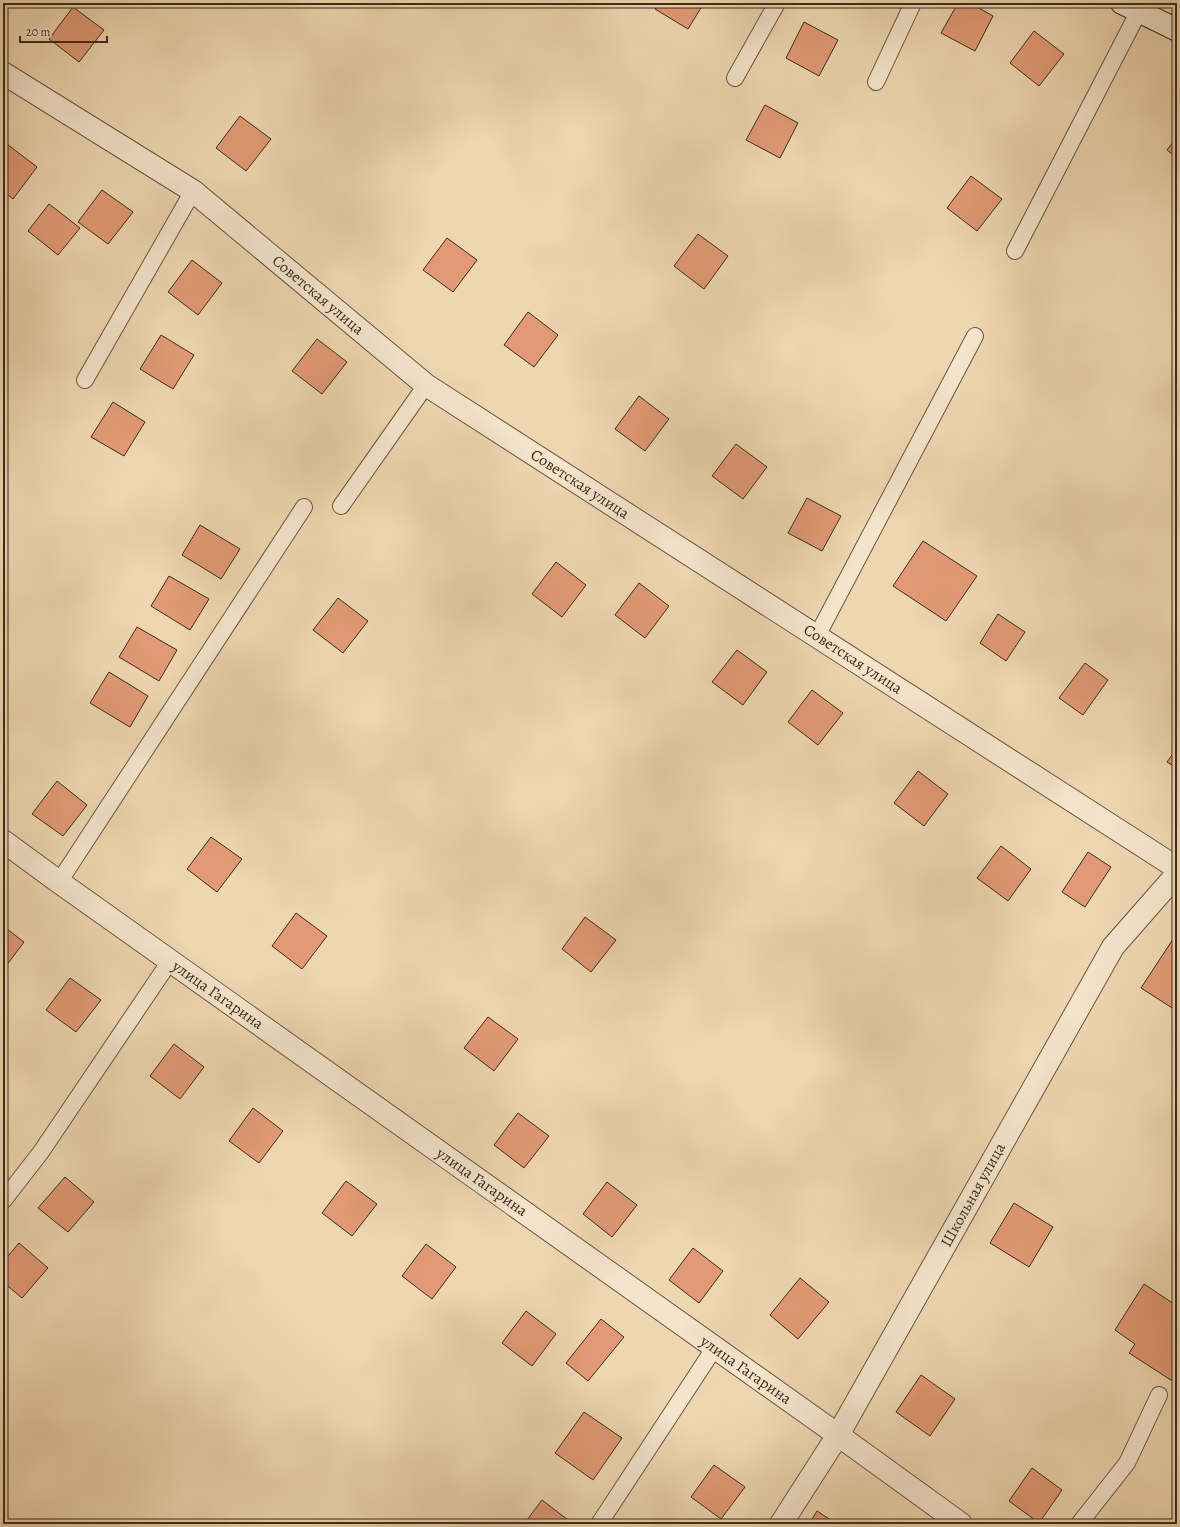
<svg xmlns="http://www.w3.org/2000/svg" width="1180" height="1527" font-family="Alegreya,serif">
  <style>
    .building { fill: #e19a75; stroke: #3d2b1b }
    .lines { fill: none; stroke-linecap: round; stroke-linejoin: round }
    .lane-casing { stroke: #695640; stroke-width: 18 }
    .street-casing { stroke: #695640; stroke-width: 24 }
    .secondary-casing { stroke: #3d2b1b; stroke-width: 24 }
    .lane { stroke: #f4e4cc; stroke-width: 16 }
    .street { stroke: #f4e4cc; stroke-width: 22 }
    .secondary { stroke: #f4e4cc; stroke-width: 22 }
    .labels { text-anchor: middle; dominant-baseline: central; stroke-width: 3; stroke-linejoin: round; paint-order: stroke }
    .street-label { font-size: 16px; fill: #3d2b1b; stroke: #f4e4cc }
  </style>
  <rect width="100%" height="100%" fill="#eed6b0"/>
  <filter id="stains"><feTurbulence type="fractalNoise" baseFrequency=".005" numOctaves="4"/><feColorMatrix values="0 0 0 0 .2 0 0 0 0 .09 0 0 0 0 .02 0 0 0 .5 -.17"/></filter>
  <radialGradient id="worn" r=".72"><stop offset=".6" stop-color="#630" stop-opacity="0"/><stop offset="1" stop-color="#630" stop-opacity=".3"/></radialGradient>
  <g class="building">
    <polygon points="658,3 704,3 688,29 655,9"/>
    <polygon points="958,3 970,3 993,16 975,51 941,33"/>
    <polygon points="73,7 104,30 79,62 49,39"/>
    <polygon points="804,22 838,40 819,76 786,58"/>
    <polygon points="1034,31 1064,54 1039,86 1010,63"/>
    <polygon points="765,105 798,123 780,158 746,140"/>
    <polygon points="240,116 271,139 246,171 216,148"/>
    <polygon points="1177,137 1177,158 1167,150"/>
    <polygon points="7,144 37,167 13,199 3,191 3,149"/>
    <polygon points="971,176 1002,199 977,231 947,208"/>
    <polygon points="102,190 133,212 108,244 78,222"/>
    <polygon points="49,204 80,228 58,255 28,231"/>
    <polygon points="698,234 728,256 704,289 674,266"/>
    <polygon points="447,238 477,260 453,292 423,270"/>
    <polygon points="192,260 222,283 198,315 168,292"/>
    <polygon points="528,312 558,335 534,367 504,345"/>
    <polygon points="161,335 194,355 173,389 140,369"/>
    <polygon points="317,339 347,362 322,394 292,371"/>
    <polygon points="639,396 669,419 645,451 615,429"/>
    <polygon points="113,402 145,422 124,456 91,437"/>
    <polygon points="736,444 767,467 743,499 712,476"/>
    <polygon points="807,498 841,516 822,551 788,533"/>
    <polygon points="200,525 240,549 221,579 182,555"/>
    <polygon points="923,541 977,576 946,621 893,586"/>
    <polygon points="556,562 586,585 562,617 532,594"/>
    <polygon points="169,576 209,599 190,630 151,606"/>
    <polygon points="639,583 669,606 645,638 615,615"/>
    <polygon points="338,598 368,621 343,653 313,630"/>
    <polygon points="998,614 1025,632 1006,661 980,643"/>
    <polygon points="137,627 177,650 159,681 119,657"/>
    <polygon points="737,650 767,672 743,705 712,682"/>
    <polygon points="1085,663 1108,680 1083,715 1059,698"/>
    <polygon points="109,672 148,696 130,727 90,703"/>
    <polygon points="812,690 843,713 818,745 788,722"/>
    <polygon points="1177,748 1177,768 1167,762"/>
    <polygon points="918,771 948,794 924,826 894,803"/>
    <polygon points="57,781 87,805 63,836 32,814"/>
    <polygon points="211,837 242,859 217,892 187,869"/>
    <polygon points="1001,846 1031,869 1008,901 977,878"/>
    <polygon points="1088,852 1111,867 1085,907 1062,892"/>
    <polygon points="296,913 327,936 302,969 272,946"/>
    <polygon points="585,917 616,940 591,972 562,949"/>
    <polygon points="3,926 24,942 3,970"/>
    <polygon points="1175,936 1177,937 1177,1011 1141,988"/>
    <polygon points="70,978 101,1000 76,1032 46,1010"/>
    <polygon points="488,1017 518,1039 494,1071 464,1048"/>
    <polygon points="174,1044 204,1067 180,1099 150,1076"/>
    <polygon points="253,1108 283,1131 259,1163 229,1141"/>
    <polygon points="518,1113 549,1136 524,1168 494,1145"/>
    <polygon points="65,1177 94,1202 68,1232 38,1208"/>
    <polygon points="346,1181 377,1204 352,1236 322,1213"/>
    <polygon points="607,1182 637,1205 612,1237 583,1214"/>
    <polygon points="1014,1203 1053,1227 1029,1267 990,1243"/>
    <polygon points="19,1243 48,1268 22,1298 3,1282 3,1262"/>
    <polygon points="426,1244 456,1267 432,1299 402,1276"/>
    <polygon points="693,1248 723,1271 699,1303 669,1280"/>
    <polygon points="800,1278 829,1302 798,1339 770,1315"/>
    <polygon points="1144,1284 1177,1306 1177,1384 1129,1353 1135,1344 1115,1330"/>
    <polygon points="526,1311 556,1334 532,1366 502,1343"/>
    <polygon points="601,1319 624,1337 588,1381 566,1363"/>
    <polygon points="921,1375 955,1399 930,1436 896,1412"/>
    <polygon points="584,1412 622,1438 593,1480 555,1453"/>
    <polygon points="714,1465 745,1487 721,1519 691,1497"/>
    <polygon points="1032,1468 1062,1490 1039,1523 1009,1501"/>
    <polygon points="542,1500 572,1523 571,1524 524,1524"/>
    <polygon points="817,1511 837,1524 809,1524"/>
  </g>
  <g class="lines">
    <defs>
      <g id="lane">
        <polyline points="735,78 777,3"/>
        <polyline points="876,82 913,3"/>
        <polyline points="1015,251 1139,11"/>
        <polyline points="85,380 193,191"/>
        <polyline points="341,506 426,385"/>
        <polyline points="817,636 975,336"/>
        <polyline points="59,882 304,507"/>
        <polyline points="3,1201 41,1152 170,961"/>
        <polyline points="599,1524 715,1347"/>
        <polyline points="1079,1524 1127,1463 1159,1395"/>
      </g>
      <g id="street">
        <polyline points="3,73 193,191 426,385 1177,868"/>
        <polyline points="3,841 59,882 838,1435 961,1524"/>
        <polyline points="781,1524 838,1435 1113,947 1177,874"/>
      </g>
      <polyline id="secondary" points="1122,3 1177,30"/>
    </defs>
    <use href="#lane" class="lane-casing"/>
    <use href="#street" class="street-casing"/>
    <use href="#secondary" class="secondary-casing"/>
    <use href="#lane" class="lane"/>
    <use href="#street" class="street"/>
    <use href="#secondary" class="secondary"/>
  </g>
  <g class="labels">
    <g class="street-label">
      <text transform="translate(318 295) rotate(40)">Советская улица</text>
      <text transform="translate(580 484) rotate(33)">Советская улица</text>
      <text transform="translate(853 659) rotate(33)">Советская улица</text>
      <text transform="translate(218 995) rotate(35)">улица Гагарина</text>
      <text transform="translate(482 1182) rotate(35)">улица Гагарина</text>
      <text transform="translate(973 1195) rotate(-61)">Школьная улица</text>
      <text transform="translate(746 1370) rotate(35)">улица Гагарина</text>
    </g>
  </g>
  <rect width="1180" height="1527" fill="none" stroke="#eed6b0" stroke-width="16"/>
  <rect x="4" y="4" width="1172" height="1519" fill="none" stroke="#3d2b1b" stroke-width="2"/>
  <rect x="8" y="8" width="1164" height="1511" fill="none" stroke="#3d2b1b"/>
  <path d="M20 36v6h87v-6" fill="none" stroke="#3d2b1b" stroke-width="2"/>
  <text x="26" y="36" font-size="12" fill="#3d2b1b" stroke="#f4e4cc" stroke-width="3" paint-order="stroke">20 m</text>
  <rect width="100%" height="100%" filter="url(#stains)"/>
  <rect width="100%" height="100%" fill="url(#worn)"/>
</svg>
